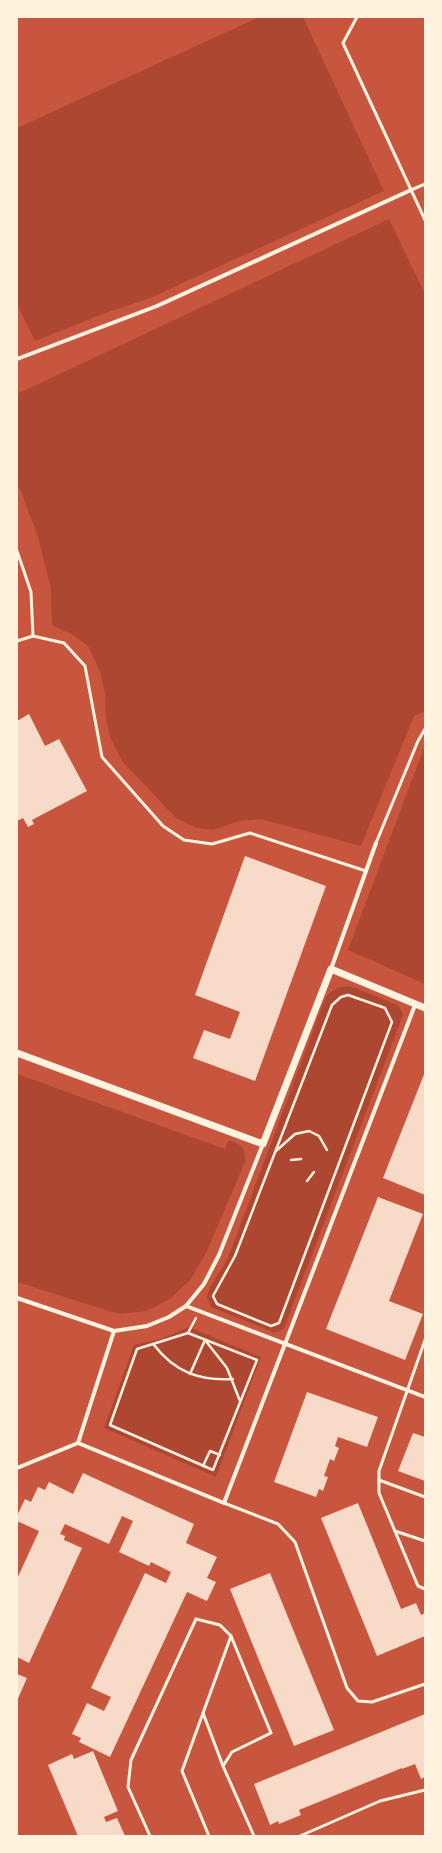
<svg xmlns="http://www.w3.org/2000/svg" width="442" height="1853" font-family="'Public Sans',sans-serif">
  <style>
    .green { fill: #ae4732 }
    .building { fill: #f7dbc8 }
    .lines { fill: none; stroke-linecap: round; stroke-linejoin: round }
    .path { stroke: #fff3e0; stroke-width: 2.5 }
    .service { stroke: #fff3e0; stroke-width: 3 }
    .minor { stroke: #fff3e0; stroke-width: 4 }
    .tertiary { stroke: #fff3e0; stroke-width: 7 }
  </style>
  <rect width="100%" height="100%" fill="#c8553d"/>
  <g class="green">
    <polygon points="259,17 303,17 384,191 150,298 108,312 35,341 17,304 17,128"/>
    <polygon points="389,219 425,294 425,711 414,716 361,846 261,819 239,821 213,830 197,828 176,818 122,761 110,737 106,717 105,693 100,672 89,647 75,636 52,625 51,589 38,537 21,491 17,485 17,394"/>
    <polygon points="425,745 425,984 348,950"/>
    <path d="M350 986 395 1004 400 1008 403 1015 284 1328 280 1331 273 1332 211 1307 207 1297 210 1287 228 1258 325 999C332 989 338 987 350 986Z"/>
    <path d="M17 1074 225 1149 229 1140C242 1144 246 1149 245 1162L207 1251 190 1280 170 1299 147 1311 119 1314 17 1282Z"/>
    <polygon points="189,1327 261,1357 216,1477 104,1428 134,1345 161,1339"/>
  </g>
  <g class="building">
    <polygon points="29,714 45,746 59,739 87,791 32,820 34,824 28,827 23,818 17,821 17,721"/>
    <polygon points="245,856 326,886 255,1081 193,1058 204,1030 230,1039 240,1012 195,995"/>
    <polygon points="425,1072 425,1195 383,1178"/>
    <polygon points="378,1197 423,1214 389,1301 423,1314 405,1360 326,1329"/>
    <polygon points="307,1392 378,1417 367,1447 338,1437 335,1446 339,1448 334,1461 330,1459 324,1476 328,1477 323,1491 319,1489 316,1497 274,1482"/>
    <polygon points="413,1433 425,1437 425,1481 398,1471"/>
    <polygon points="83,1473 194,1524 186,1543 217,1557 207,1578 216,1582 207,1601 187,1592 110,1757 79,1742 81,1738 72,1734 87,1703 104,1711 111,1697 91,1688 145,1573 166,1583 171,1572 151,1562 149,1566 119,1552 133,1521 122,1516 109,1544 65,1524 60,1534 65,1536 64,1540 82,1548 29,1663 17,1657 17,1579 39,1531 17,1521 17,1516 25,1499 31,1502 38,1487 45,1490 49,1482 73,1494"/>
    <polygon points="358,1503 401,1609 416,1603 421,1615 425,1613 425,1636 377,1656 321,1518"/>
    <polygon points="270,1573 334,1730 294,1746 230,1589"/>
    <polygon points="17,1674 27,1678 17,1701"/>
    <polygon points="425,1714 425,1777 421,1779 415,1764 402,1769 402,1768 299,1810 301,1815 279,1824 278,1821 270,1825 254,1784"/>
    <polygon points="93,1751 118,1811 104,1817 106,1822 117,1818 125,1836 78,1836 48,1765 72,1754 74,1759"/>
  </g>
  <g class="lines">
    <g class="path">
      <polygon points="348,995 385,1008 392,1022 279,1323 271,1326 217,1304 213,1296 235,1256 332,1005 341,997"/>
      <polyline points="276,1151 295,1134 309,1131 319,1136 327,1150"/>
      <polyline points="291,1160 301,1159"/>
      <polyline points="307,1181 314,1172"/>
      <polygon points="188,1333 257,1360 213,1470 110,1425 137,1349"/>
      <polyline points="188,1333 196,1318"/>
      <path d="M154 1345C175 1372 199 1381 233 1379"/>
      <polyline points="190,1374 205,1340 227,1368 240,1401"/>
      <polyline points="203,1466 210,1451 220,1455"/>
    </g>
    <g class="service">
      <polyline points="357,17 343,43 425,220"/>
      <polyline points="411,190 425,184"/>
      <polyline points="17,551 31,592 33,636 64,643 85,666 102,757 163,826 184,840 212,844 250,833 366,871"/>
      <polyline points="17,641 33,636"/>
      <polyline points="376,843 418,741 425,729"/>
      <polyline points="425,1340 379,1471 379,1493 418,1586 425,1589"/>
      <polyline points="379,1480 425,1497"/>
      <polyline points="224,1503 278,1524 295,1542 347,1688 358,1701 372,1702 425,1684"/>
      <polyline points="395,1531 425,1541"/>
      <polyline points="203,1713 223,1766"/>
      <polyline points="150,1836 128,1787 131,1760 196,1619 220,1625 231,1636 271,1733 232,1752 223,1766 254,1836"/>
      <polyline points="209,1836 182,1771 231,1636"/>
      <polyline points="300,1836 380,1801 425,1790"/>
    </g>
    <g class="minor">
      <polyline points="17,359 157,306 411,190"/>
      <polyline points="331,969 376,843"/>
      <polyline points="17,1298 114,1331 147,1326 169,1317 186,1306 204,1284 219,1255 263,1144"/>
      <polyline points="186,1306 425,1397"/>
      <polyline points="78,1443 224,1503 415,1005"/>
      <polyline points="17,1468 78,1443 114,1331"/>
    </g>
    <polyline class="tertiary" points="17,1053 263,1144 331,969 425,1008"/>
  </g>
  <rect width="442" height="1853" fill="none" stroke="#fff3e0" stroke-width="36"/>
</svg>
